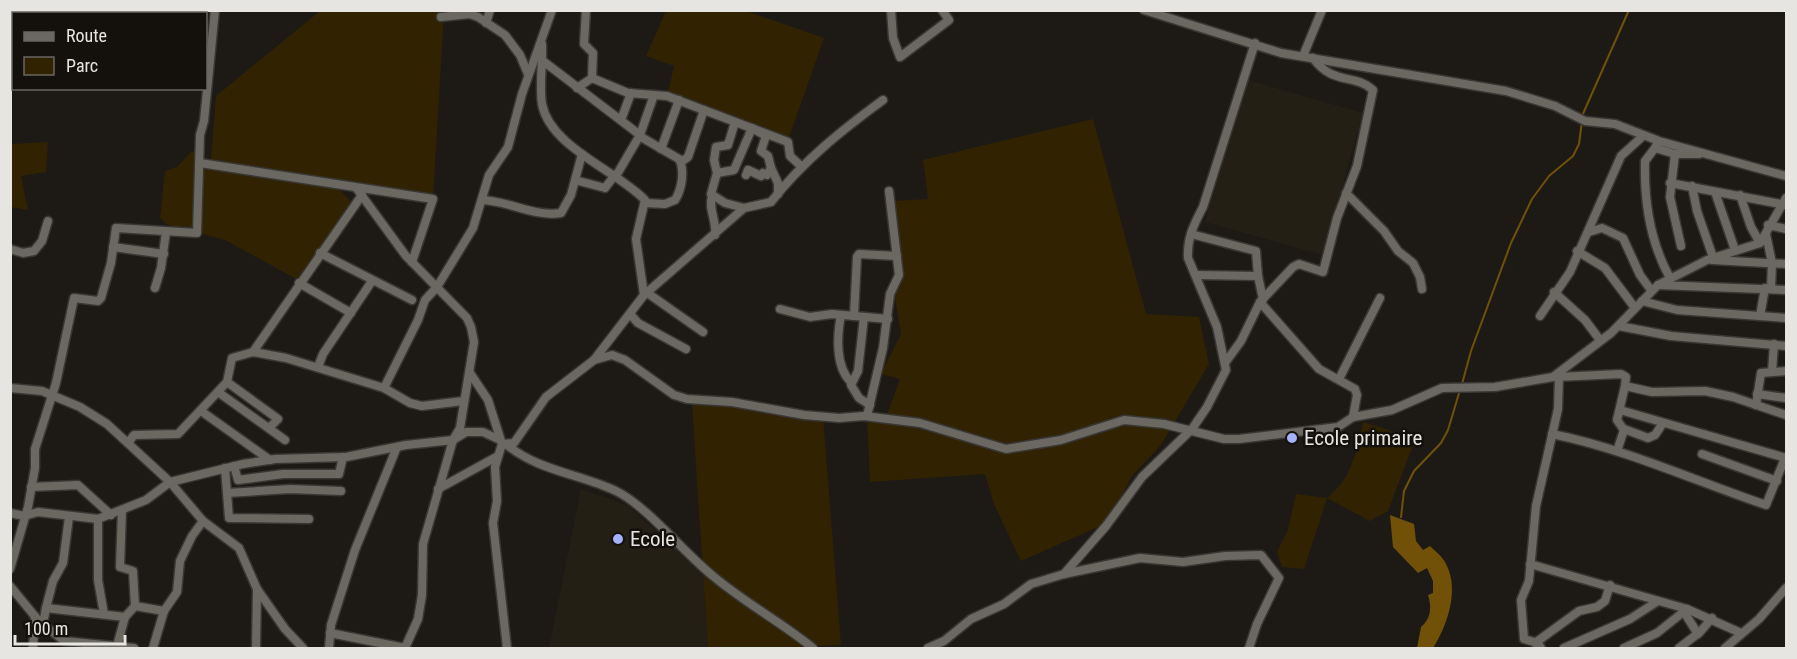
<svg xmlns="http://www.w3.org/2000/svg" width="1797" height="659" font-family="'Roboto Condensed',sans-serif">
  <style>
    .built { fill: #241f15 }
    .green { fill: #312202 }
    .water { fill: #705107 }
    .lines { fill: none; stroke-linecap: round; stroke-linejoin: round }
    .stream { stroke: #705107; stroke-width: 2 }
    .street-casing { stroke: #383734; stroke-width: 11 }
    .street { stroke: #6b6862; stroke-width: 8 }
    .poi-dot { fill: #a4b1fc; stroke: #14110d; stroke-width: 2 }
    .labels { text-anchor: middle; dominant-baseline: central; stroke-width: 5; stroke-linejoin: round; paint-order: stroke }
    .poi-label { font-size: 21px; fill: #e7e5e2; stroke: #14110d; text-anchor: start }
  </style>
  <rect width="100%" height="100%" fill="#1d1a16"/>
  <g class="built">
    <polygon points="1245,79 1363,113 1323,255 1205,222"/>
    <polygon points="581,489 627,505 703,573 708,648 549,648"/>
  </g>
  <g class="green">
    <polygon points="320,11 444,11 433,198 211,159 216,96"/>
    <polygon points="666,11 746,11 824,38 788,140 668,93 674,66 646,56"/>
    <polygon points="1093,119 1146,314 1199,317 1209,364 1161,445 1132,476 1107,523 1021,561 994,504 985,474 870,482 867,417 886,418 900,379 881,374 901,334 894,291 897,274 890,204 894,201 928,199 923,160"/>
    <polygon points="48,142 46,172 21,176 28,210 11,207 11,144"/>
    <polygon points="191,152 202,152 204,166 332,187 342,192 353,204 300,281 225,240 166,224 160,217 165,171 177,167"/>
    <polygon points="718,401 823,417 841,645 787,648 708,648 692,404"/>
    <path d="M1363 422 1388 430 1413 445 1388 511 1370 521 1327 498 1304 569 1282 567 1277 552 1288 530 1296 494 1327 498C1352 478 1357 452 1363 422Z"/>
  </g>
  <path class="water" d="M1390 515 1414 524 1416 541 1423 550 1430 546C1435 551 1443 557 1446 564 1460 590 1447 626 1433 648H1417L1421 627C1431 619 1432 607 1428 595L1433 593V581L1427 568 1418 573 1393 547Z"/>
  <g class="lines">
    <g class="stream">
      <polyline points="1582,116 1629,10"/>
      <polyline points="1462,384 1471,351 1511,243 1532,199 1549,176 1573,156 1579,144 1582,121"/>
      <polyline points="1401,517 1404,491 1414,471 1441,443 1448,430 1460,390"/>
    </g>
    <defs>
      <g id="street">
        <polyline points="586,10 584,44 593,53 592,78"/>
        <polyline points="891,10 893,38 900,57 949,20 942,10"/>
        <polyline points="1144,10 1281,53 1506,91 1555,106 1585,121 1615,124 1659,141 1786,176"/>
        <polyline points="441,17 470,14 478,17 505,35 520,55 528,74"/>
        <polyline points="486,23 490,10"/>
        <path d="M542 44C543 63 539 85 542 104 550 147 616 170 645 200L636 239 644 295"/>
        <polyline points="1303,56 1322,10"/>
        <polyline points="543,61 640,135 616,176"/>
        <polyline points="577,88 592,78 628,93 667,96 788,142 790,156 802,167"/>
        <polyline points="621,120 631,93"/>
        <polyline points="735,122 728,145 716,147 714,160 717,173 711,194 725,203 744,208"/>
        <polyline points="640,135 654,95"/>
        <path d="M641 137 679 159C685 170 682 189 675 200L665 204 645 203"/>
        <polyline points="1657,144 1655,148 1675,154 1699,154"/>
        <path d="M1655 148 1645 161C1644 201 1650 242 1670 278"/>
        <polyline points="661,149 679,100"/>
        <polyline points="1675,154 1670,197 1681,246"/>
        <polyline points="681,162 688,157 704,110"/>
        <polyline points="200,163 433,199 412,262"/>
        <polyline points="771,168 778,183 778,194"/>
        <polyline points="717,173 734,170 752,128 766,136 761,151 768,156 771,168 767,175 763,173 761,176 748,170 746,175"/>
        <polyline points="575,180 605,188 615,175"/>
        <polyline points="1670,183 1786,205"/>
        <polyline points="1692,186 1697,211 1713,257"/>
        <polyline points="1715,192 1735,250"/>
        <polyline points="1346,193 1384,231 1398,251 1413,263 1420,277 1422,289"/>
        <polyline points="1740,195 1751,227 1760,243"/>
        <path d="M712 196C708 210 717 220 715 235"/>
        <path d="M482 200C510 201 533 217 561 213L571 195 582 154"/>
        <polyline points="1768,225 1786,229"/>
        <polyline points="1589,232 1602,228 1623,238 1640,275 1651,290"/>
        <polyline points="1191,234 1256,251 1258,276"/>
        <polyline points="1766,234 1772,263 1771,289"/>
        <polyline points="113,247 164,254"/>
        <polyline points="10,249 23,253 34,251 42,241 48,221"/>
        <polyline points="1577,251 1605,268 1635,308"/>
        <polyline points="320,253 412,300"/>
        <polyline points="1712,260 1786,264"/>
        <polyline points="1196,275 1258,276 1263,299"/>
        <polyline points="299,283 351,313"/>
        <polyline points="1658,285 1786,290"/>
        <polyline points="155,288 161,268 166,232"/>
        <polyline points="646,292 703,332"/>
        <polyline points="1554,292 1585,320 1600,340"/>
        <polyline points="1642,301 1677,310 1786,318"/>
        <polyline points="1260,302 1319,369 1355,389 1357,395 1353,417"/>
        <polyline points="780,309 810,317 832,314 888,319"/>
        <polyline points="630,314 638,323 686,349"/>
        <path d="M841 315C837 335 835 367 851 382"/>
        <polyline points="854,316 857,257 859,254 897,256"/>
        <polyline points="1540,316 1570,272 1621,156 1643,136"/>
        <polyline points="1760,316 1765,288"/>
        <polyline points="864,317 858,371 851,385 859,398 870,405"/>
        <polyline points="1619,326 1671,336 1786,346"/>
        <polyline points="253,352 362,195"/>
        <path d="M594 360 644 295 744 208 771 202C803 161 842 130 883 100"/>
        <path d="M1225 363 1241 341 1260 302 1293 267 1299 264 1323 272 1337 218 1357 166 1373 90C1355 73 1333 86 1313 58"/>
        <polyline points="318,367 323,354 372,281"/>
        <polyline points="1772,372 1774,344"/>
        <polyline points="470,373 488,400 502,444 495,467 497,501 493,523 507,648"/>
        <polyline points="1557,377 1621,374 1626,377 1625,386 1652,392 1705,391 1733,397 1786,415"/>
        <polyline points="1339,379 1380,298"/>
        <polyline points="227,382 278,419 269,428"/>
        <polyline points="10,388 42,391 80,407 107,424 170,482 203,521 239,548 257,589 285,629 303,648"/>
        <polyline points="384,388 418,320 425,300 437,287 473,228 489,175 508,147 522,94 552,10"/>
        <polyline points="218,392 285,440"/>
        <polyline points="1757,394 1786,398"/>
        <polyline points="1756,405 1761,373 1786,371"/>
        <polyline points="1620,410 1786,458"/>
        <polyline points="201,411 270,460"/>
        <polyline points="867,416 883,348 890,294 899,275 889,191"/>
        <polyline points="1624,429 1648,438 1655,435 1663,423"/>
        <path d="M1552 434C1626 449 1695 481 1766 505L1785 458"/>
        <polyline points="128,443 134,435 178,434 227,382 232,358 253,352 286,358 384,388 410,403 422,406 463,401"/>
        <polyline points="502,444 514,443 546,397 594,360 612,355 625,360 674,395 687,399 732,402 804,415 839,418 864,416 920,423 1006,449 1061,440 1124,420 1164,424 1224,439 1239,439 1338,427 1353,417 1392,410 1442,388 1495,387 1553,377 1611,333 1658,285 1707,260 1760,243 1786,198"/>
        <path d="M507 445C539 471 580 474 616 491 647 506 684 553 713 576 745 603 781 622 813 648"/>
        <polyline points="1617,451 1624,430 1617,420 1625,386"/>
        <polyline points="1702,454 1777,481"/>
        <polyline points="234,466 238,480 283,474 339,474 343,457"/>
        <polyline points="225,468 229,518 309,519"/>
        <polyline points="31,487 78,485 111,515"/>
        <polyline points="438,489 498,456"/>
        <polyline points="227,493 290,489 341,491"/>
        <polyline points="10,513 24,516 38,512 98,519 146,500 170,482 243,464 275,459 346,457 406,445 453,440 466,432 483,432 498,439"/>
        <polyline points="98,519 98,580 104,614"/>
        <polyline points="1530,564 1687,609 1741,633"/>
        <polyline points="10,569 28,507 35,468 35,449 56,383 74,298 98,301 101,298 111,263 116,228 197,233 200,135 204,121 215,10"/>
        <path d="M1064 574 1106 526 1142 477 1192 429 1207 407 1226 370 1217 327 1188 258C1187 238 1194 224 1203 207L1255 43"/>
        <polyline points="10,586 38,620 64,641 134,648"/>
        <polyline points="135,606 164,611"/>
        <polyline points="46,608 53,581 63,563 69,517"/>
        <polyline points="1684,612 1698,634"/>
        <polyline points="43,624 46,608 125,617"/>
        <polyline points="330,633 405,648 418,619 422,595 423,544 453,440 460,428 474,342 471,327 467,318 406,256 357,189"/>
        <polyline points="1535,643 1579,611 1597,607 1605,601 1610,585"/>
        <polyline points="117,646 125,617 135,606 133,571 120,567 122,510"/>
        <polyline points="33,648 35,617"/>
        <polyline points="153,648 164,611 177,592 180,561 192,536 203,521"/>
        <polyline points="256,648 257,589"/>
        <polyline points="329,648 331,625 355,550 397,447"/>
        <polyline points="928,648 944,641 971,619 1004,604 1031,584 1064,574 1140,558 1183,562 1225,556 1261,555 1279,578 1257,624 1249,648"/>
        <polyline points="1541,648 1538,643 1524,639 1521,600 1529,581 1536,506 1558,409 1559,377"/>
        <polyline points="1564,648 1630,619 1658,601"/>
        <polyline points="1624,648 1657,633 1687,609"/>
        <polyline points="1679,648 1700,632 1712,618"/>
        <polyline points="1725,648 1759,619 1786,588"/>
      </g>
    </defs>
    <use href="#street" class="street-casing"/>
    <use href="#street" class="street"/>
  </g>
  <g class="poi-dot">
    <circle cx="1292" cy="438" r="6"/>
    <circle cx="618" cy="539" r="6"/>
  </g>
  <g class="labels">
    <g class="poi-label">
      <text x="1304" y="438">Ecole primaire</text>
      <text x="630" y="539">Ecole</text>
    </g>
  </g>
  <rect width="1797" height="659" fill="none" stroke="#e7e5e2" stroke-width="24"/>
  <rect x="12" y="12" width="195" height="78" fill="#14110d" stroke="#686662" stroke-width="1.5"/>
  <rect x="24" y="32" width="30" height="9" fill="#6b6862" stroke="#686662" stroke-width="1.5"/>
  <text x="66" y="42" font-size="18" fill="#e7e5e2">Route</text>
  <rect x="24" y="57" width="30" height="18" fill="#312202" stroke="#686662" stroke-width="1.5"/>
  <text x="66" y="72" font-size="18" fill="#e7e5e2">Parc</text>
  <path d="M15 635v9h110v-9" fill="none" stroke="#e7e5e2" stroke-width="3"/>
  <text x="24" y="635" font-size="18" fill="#e7e5e2" stroke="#14110d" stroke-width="4.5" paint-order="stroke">100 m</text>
</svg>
